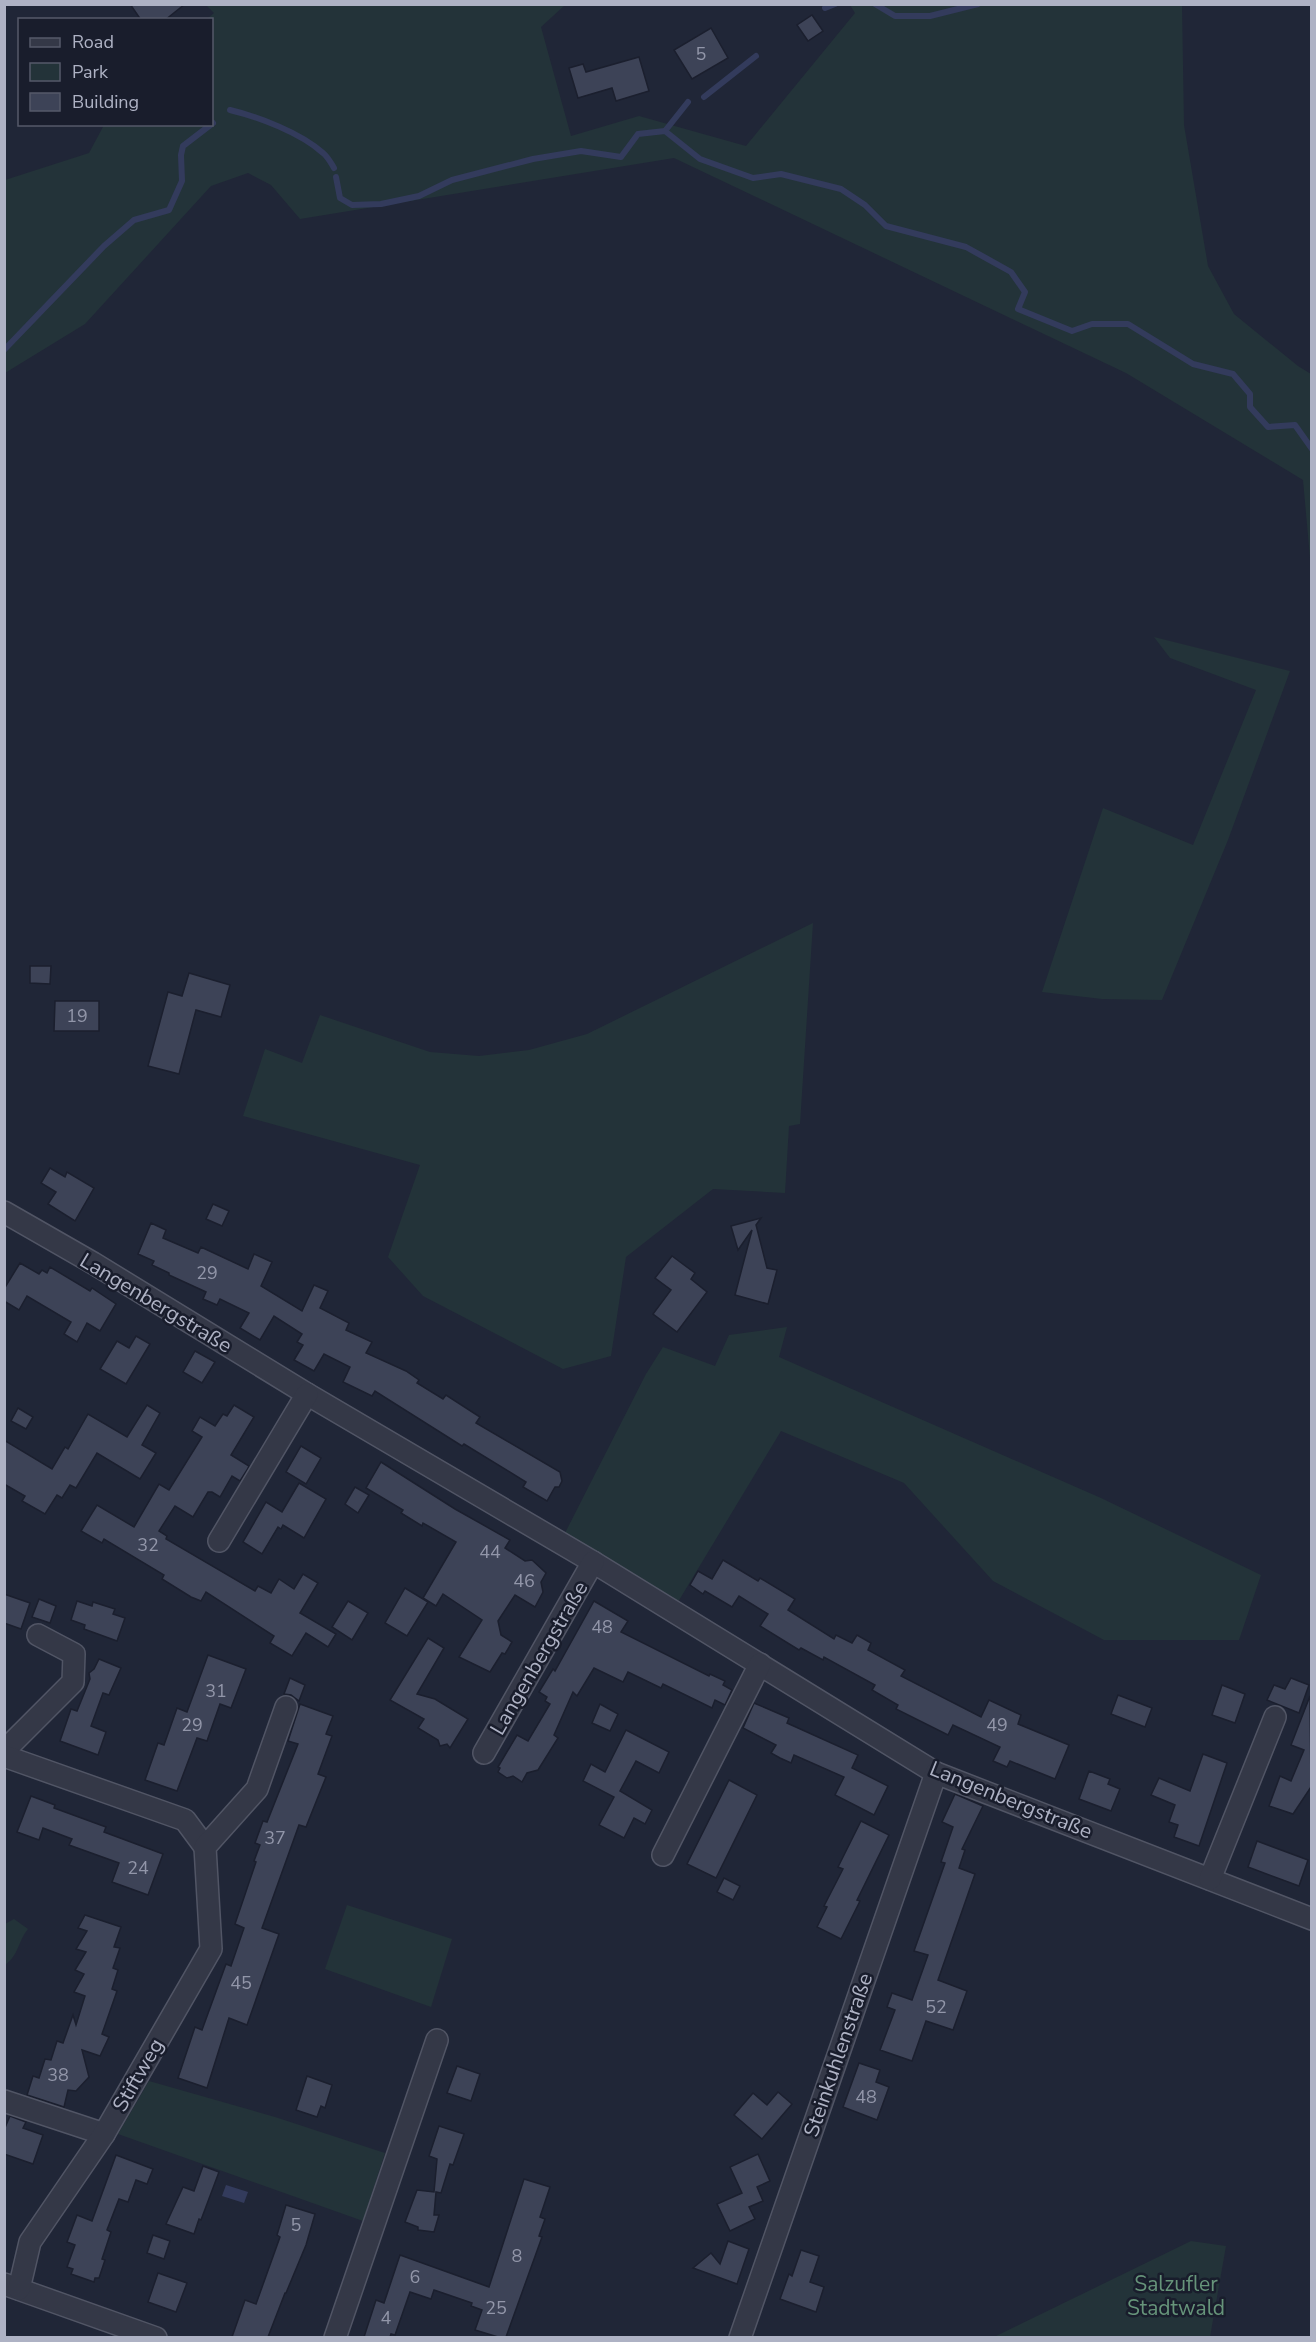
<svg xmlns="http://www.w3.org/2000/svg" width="1316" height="2342" font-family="'Nunito Sans',sans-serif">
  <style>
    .green { fill: #233339 }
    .water { fill: #333b5c }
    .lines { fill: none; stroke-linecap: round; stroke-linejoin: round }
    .stream { stroke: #333b5c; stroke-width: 6 }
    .building { fill: #3d4357; stroke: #1b1f2e; stroke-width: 1.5 }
    .minor-casing { stroke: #515565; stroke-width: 24 }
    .minor { stroke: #343847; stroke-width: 21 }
    .labels { text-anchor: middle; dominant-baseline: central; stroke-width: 5; stroke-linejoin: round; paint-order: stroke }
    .number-label { font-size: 18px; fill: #9296a9 }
    .street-label { font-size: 21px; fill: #aeb2c4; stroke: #191d2c }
    .park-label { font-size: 21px; fill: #66947a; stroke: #191d2c }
  </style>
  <rect width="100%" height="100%" fill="#202637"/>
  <g class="green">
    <polygon points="206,5 565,5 541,27 571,136 639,116 746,146 855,13 850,5 1182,5 1184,125 1208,266 1234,314 1298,366 1311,374 1311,569 1303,480 1126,373 674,158 300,219 271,185 248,173 211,186 85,324 5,373 5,180 89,153 104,125 212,124 212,20 207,19 214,13"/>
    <polygon points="1154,637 1290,671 1228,840 1162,1000 1102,999 1042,992 1103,808 1193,845 1256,690 1170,658"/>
    <polygon points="813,923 800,1124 789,1126 785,1193 713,1189 626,1257 611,1356 563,1369 423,1296 388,1257 420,1165 243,1116 265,1049 302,1063 320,1015 430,1052 479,1056 529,1050 587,1034"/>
    <polygon points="787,1327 779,1357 1101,1498 1261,1575 1239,1640 1104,1640 993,1581 904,1483 781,1431 678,1602 565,1533 646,1374 663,1347 715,1366 729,1335"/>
    <polygon points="347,1905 452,1939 431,2007 325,1969"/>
    <path d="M14 1919 28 1929C18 1941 19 1955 5 1965V1924Z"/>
    <polygon points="149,2081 275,2117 385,2153 363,2221 118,2134"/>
    <polygon points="1191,2241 1226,2246 1210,2337 994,2337"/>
  </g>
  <polygon class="water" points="226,2185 248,2192 244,2203 222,2196"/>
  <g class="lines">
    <g class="stream">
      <polyline points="875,4 895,16 930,16 978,4"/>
      <polyline points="825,8 835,4"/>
      <polyline points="704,97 756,56"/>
      <path d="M230 110C259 117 301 133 323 153 328 157 331 163 334 168"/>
      <polyline points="665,131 688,102"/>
      <polyline points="336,177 340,198 352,205 381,204 419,196 452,180 533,159 581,151 621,157 638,134 665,131 700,159 753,178 781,174 841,189 865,205 886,226 966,247 1011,272 1025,292 1018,309 1072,331 1092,324 1128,324 1193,364 1233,374 1250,394 1250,407 1268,427 1295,425 1312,449"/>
      <polyline points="4,350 104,246 134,220 169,210 182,181 181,155 183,146 213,123"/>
    </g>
  </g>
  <g class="building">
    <polygon points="130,4 185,4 165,20 141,20"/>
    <polygon points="812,15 823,31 808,41 797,25"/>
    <polygon points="711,28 728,58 692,79 674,50"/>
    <polygon points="639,57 649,91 616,101 612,88 578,98 569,68 583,64 586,72"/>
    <polygon points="30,966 51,966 50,984 30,983"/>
    <polygon points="189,973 230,985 221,1017 196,1010 179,1074 148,1066 168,992 182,996"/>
    <polygon points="55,1001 99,1001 99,1031 54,1031"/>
    <polygon points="50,1168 65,1177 67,1172 94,1188 75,1221 48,1204 56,1192 41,1183"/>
    <polygon points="213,1204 229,1211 222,1226 206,1219"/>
    <polygon points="761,1218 756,1225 767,1268 777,1270 768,1304 735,1295 752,1230 738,1250 731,1226"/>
    <polygon points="151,1223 166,1230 163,1238 198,1253 201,1247 248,1269 254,1254 272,1262 261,1286 302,1311 314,1285 328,1291 320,1308 349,1323 346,1330 372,1342 366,1353 406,1371 419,1380 417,1383 443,1399 446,1395 480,1417 476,1423 560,1472 562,1481 559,1487 555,1487 547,1501 523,1487 526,1482 464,1444 462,1446 375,1391 372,1396 343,1382 350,1367 324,1354 314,1371 294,1360 303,1345 297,1342 302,1334 274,1316 260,1340 240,1328 249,1313 220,1299 217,1305 203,1299 206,1292 169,1275 169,1273 152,1265 154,1261 138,1254"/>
    <polygon points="672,1256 695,1273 691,1279 707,1292 677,1332 653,1314 671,1290 655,1278"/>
    <polygon points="20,1263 39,1274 42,1270 47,1273 50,1267 90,1291 92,1288 116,1304 100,1331 87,1323 77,1342 64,1334 71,1322 27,1296 19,1310 4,1301 4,1289"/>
    <polygon points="136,1336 150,1344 126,1384 100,1369 117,1341 129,1348"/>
    <polygon points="195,1351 215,1362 202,1383 183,1372"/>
    <polygon points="147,1405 160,1413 142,1445 156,1453 140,1479 97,1453 76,1488 70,1485 62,1498 57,1495 45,1514 22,1501 25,1496 4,1484 4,1440 52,1469 65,1447 68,1449 88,1414 127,1437"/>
    <polygon points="234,1405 254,1417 231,1455 249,1466 247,1470 240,1481 232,1476 220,1497 212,1492 208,1492 193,1517 175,1506 159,1531 167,1536 166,1539 255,1591 258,1586 271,1593 279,1579 294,1589 303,1574 318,1583 300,1613 336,1634 328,1647 306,1633 292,1656 270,1643 274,1636 206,1592 201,1601 191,1597 162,1579 164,1575 104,1539 102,1543 81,1531 97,1505 134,1527 159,1484 169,1490 202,1437 192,1431 200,1417 215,1426 223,1414 227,1416"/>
    <polygon points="18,1408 33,1417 26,1429 11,1421"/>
    <polygon points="301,1446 321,1458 306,1484 286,1472"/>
    <polygon points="381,1462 455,1509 510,1540 505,1548 525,1561 532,1560 546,1573 541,1582 543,1592 535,1607 515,1595 498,1621 501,1635 512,1642 505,1654 502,1653 490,1672 459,1657 482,1620 443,1594 436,1606 423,1598 456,1542 423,1523 422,1526 401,1513 403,1510 366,1488"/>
    <polygon points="299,1483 326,1499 304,1538 283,1525 281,1529 278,1527 262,1554 243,1542 266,1502 282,1512"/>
    <polygon points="355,1487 369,1495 358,1513 345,1504"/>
    <polygon points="723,1560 758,1581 760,1578 795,1599 788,1610 834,1639 836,1635 852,1643 857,1635 871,1643 868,1650 905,1670 901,1676 981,1717 989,1700 1021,1715 1018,1724 1069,1745 1055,1779 1010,1761 1007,1767 993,1761 1000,1747 953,1725 948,1735 896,1709 898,1705 872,1690 875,1685 824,1657 823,1660 801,1648 799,1650 760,1626 768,1614 739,1596 732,1607 705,1591 703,1594 690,1585 698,1571 712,1579"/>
    <polygon points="405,1588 428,1602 407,1636 385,1623"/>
    <polygon points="4,1594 30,1603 21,1629 4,1623"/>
    <polygon points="39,1599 56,1606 50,1623 32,1617"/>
    <polygon points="77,1601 92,1606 93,1602 115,1609 113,1614 125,1618 117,1641 84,1629 85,1625 71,1620"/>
    <polygon points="348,1601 368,1613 352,1640 332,1627"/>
    <polygon points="594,1601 628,1621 621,1632 709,1676 710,1674 725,1681 723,1685 732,1690 731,1692 725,1705 715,1700 712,1708 663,1684 661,1688 628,1672 623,1682 594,1668 577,1696 573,1692 554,1735 558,1738 538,1770 527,1773 522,1782 513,1776 507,1778 498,1772 500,1768 498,1767 517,1735 528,1741 550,1704 545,1701 547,1697 539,1692 553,1669 555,1671"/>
    <polygon points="428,1638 444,1648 417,1694 435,1699 468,1719 450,1748 447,1744 440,1746 438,1740 418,1728 424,1719 390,1700"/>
    <polygon points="208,1655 246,1669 231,1708 220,1704 207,1741 197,1738 177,1791 145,1780 158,1743 164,1745 177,1708 187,1712"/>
    <polygon points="99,1659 121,1668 109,1695 103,1693 91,1726 106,1732 98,1755 60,1741 71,1709 77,1711 90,1679 89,1673 94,1669"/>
    <polygon points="290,1678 305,1685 299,1701 291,1695 284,1694"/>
    <polygon points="1291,1678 1309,1685 1299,1713 1267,1700 1274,1685 1285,1689"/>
    <polygon points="1222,1685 1245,1694 1235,1723 1212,1715"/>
    <polygon points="1118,1695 1152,1708 1145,1727 1111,1714"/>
    <polygon points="1310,1696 1311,1787 1293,1814 1269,1806 1280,1776 1291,1781 1304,1750 1291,1745"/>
    <polygon points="754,1703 789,1718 787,1723 858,1755 852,1768 888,1786 874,1815 835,1795 844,1777 794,1755 791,1763 780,1758 771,1753 776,1745 743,1728"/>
    <polygon points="300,1704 333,1716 326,1734 332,1736 318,1774 326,1777 306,1827 299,1825 262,1928 279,1934 247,2025 229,2018 207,2088 178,2078 195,2027 202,2030 226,1964 231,1966 244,1928 235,1924 256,1862 254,1861 260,1845 255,1843 263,1821 267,1822 298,1744 288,1741"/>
    <polygon points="600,1704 618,1714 610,1731 592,1723"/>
    <polygon points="626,1730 669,1752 659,1773 636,1761 620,1791 652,1810 645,1824 634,1818 624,1838 599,1825 614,1797 583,1781 591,1764 605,1772"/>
    <polygon points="1203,1754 1227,1763 1199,1846 1174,1837 1178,1825 1169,1822 1175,1805 1151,1795 1159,1778 1190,1791"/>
    <polygon points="1089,1771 1110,1779 1108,1784 1120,1789 1111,1811 1079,1799"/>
    <polygon points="729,1780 757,1795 716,1878 687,1864"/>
    <polygon points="955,1794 983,1806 962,1849 965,1850 959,1868 975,1874 938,1980 967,1991 953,2030 926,2021 912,2061 880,2050 895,2010 887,2007 892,1993 912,2000 928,1955 914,1951 945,1863 941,1862 953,1827 942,1822"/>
    <polygon points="31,1796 55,1805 54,1808 106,1827 104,1832 163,1854 148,1895 112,1882 119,1863 69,1845 72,1839 43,1828 39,1840 17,1832"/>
    <polygon points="861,1821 889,1835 857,1900 860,1901 841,1939 817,1927 827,1907 824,1906 843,1869 838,1867"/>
    <polygon points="1257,1841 1308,1860 1299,1886 1248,1867"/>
    <polygon points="724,1878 740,1886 733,1900 717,1892"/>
    <polygon points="85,1915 121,1927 114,1947 120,1948 113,1968 118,1970 112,1989 117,1991 102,2034 109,2037 100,2056 82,2050 89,2077 76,2091 68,2090 64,2107 27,2095 33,2076 39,2078 45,2059 51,2060 57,2041 63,2043 73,2015 76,2025 85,1996 74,1992 84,1974 75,1970 86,1952 76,1949 87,1931 78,1928"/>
    <polygon points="859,2063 880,2070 876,2082 889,2087 877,2120 843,2107"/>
    <polygon points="457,2066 480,2074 471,2101 447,2093"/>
    <polygon points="307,2076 332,2085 325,2108 321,2106 317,2117 296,2110"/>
    <polygon points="778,2092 792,2104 762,2139 734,2115 753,2093 767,2105"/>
    <polygon points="10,2116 26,2122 23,2128 43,2135 33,2164 4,2154 4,2130"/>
    <polygon points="439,2126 464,2134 453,2165 450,2164 441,2193 436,2192 434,2215 439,2215 434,2232 418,2230 418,2227 405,2222 417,2190 434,2192 437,2159 429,2156"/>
    <polygon points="758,2154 770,2181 757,2187 763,2201 749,2207 755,2219 730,2231 717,2204 742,2193 730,2167"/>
    <polygon points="116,2155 153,2169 147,2184 136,2180 128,2202 119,2199 107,2230 111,2232 102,2259 105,2260 99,2278 95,2278 94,2282 71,2274 73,2269 67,2267 75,2245 67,2242 77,2215 92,2221"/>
    <polygon points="203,2166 219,2172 201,2220 199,2219 194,2234 166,2224 183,2187 194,2191"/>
    <polygon points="524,2179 550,2187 540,2217 545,2219 539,2236 542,2237 506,2337 498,2337 475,2330 482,2310 471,2306 472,2303 434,2290 431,2299 410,2292 395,2335 391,2334 390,2337 364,2337 376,2300 384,2303 400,2255 489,2287"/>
    <polygon points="286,2205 315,2214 306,2245 286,2293 285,2293 268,2337 232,2337 245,2300 256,2304 280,2237 277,2235"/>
    <polygon points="153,2235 170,2241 164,2259 147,2253"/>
    <polygon points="728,2241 749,2249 737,2284 693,2268 711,2253 720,2264"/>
    <polygon points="801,2250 819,2256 810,2282 824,2287 816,2312 780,2299 789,2274 792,2276"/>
    <polygon points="158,2273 187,2283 176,2312 148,2302"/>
  </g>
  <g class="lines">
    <defs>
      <g id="minor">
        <polyline points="4,1212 93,1263 307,1394 593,1562 936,1773 1312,1919"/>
        <polyline points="219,1541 307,1394"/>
        <polyline points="4,1751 73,1682 74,1654 38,1635"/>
        <polyline points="484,1753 593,1562"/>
        <polyline points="4,1756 185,1820 205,1847"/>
        <polyline points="663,1855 760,1664"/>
        <polyline points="1210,1879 1275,1717"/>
        <polyline points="4,2101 104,2134"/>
        <polyline points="4,2284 156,2338"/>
        <polyline points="19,2289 30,2242 104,2134 211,1949 205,1847 257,1789 286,1707"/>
        <polyline points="335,2338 437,2040"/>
        <polyline points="740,2338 936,1773"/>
      </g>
    </defs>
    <use href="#minor" class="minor-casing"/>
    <use href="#minor" class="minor"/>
  </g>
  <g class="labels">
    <g class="number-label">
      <text x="701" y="54">5</text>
      <text x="77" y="1016">19</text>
      <text x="207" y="1273">29</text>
      <text x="148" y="1545">32</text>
      <text x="490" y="1552">44</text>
      <text x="524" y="1581">46</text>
      <text x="602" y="1627">48</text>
      <text x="216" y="1691">31</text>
      <text x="192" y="1725">29</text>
      <text x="997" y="1725">49</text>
      <text x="275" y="1838">37</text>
      <text x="138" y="1868">24</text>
      <text x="241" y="1983">45</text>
      <text x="936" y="2007">52</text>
      <text x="58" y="2075">38</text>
      <text x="866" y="2097">48</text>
      <text x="296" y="2225">5</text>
      <text x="517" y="2256">8</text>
      <text x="415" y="2277">6</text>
      <text x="496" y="2308">25</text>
      <text x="386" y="2318">4</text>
    </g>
    <g class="street-label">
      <text transform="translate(156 1303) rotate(31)">Langenbergstraße</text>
      <text transform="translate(539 1658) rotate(-60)">Langenbergstraße</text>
      <text transform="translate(1011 1800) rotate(22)">Langenbergstraße</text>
      <text transform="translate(838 2055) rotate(-71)">Steinkuhlenstraße</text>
      <text transform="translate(138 2075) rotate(-60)">Stiftweg</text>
    </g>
    <g class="park-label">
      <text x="1176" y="2284">Salzufler<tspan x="1176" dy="24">Stadtwald</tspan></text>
    </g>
  </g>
  <rect width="1316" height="2342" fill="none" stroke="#aeb2c4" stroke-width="12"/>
  <rect x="18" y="18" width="195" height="108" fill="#191d2c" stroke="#555969" stroke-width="1.5"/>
  <rect x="30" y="38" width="30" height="9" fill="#343847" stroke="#555969" stroke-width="1.5"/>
  <text x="72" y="48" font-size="18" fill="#aeb2c4">Road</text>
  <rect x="30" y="63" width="30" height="18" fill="#233339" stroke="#555969" stroke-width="1.5"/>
  <text x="72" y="78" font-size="18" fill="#aeb2c4">Park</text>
  <rect x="30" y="93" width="30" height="18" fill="#3d4357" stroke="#555969" stroke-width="1.5"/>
  <text x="72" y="108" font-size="18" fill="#aeb2c4">Building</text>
</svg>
